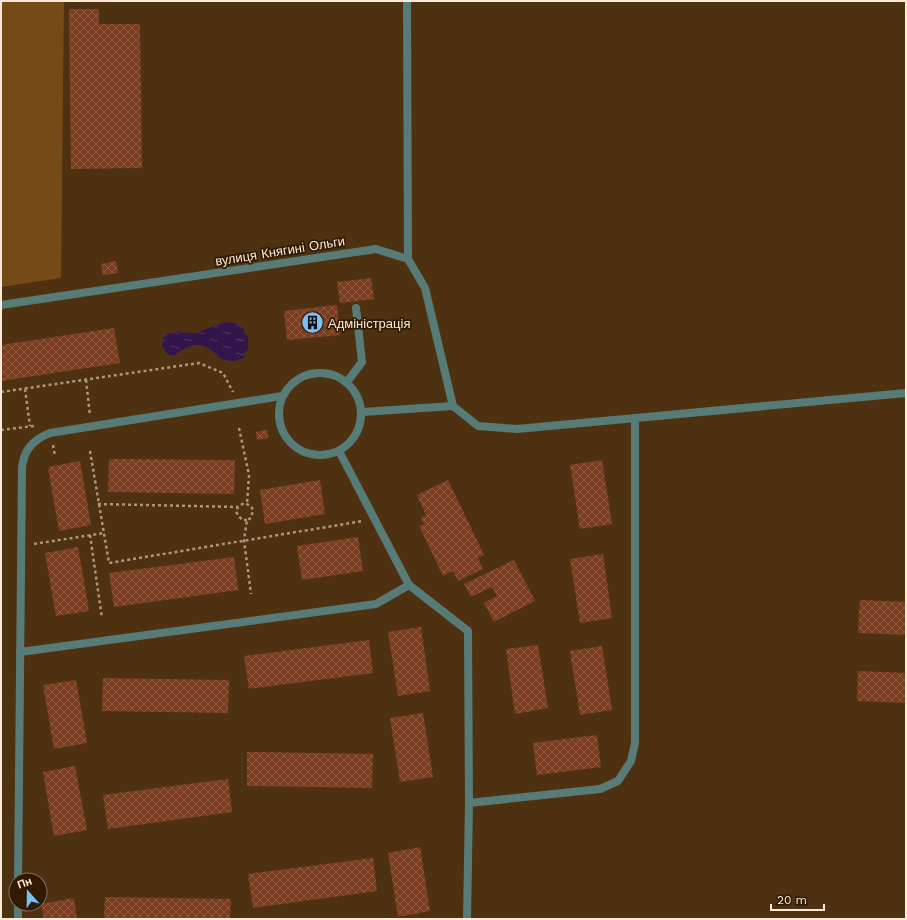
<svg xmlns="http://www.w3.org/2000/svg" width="907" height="920" font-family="'Work Sans',sans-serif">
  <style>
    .green { fill: #764a17 }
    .water { fill: url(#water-ripples) }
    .building { fill: url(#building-cross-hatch) }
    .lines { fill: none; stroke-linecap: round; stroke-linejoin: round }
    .path { stroke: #ad967e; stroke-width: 2.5; stroke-dasharray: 3 3; stroke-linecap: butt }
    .service { stroke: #577c77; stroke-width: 8 }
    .minor { stroke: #577c77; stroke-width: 8 }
    .labels { text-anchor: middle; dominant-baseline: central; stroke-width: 3.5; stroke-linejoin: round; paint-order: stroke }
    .street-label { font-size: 13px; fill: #fdead9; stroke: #301a02 }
    .poi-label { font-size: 13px; fill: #fdead9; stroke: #301a02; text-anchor: start }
  </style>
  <defs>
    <pattern id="water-ripples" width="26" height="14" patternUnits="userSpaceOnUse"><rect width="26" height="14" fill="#32154a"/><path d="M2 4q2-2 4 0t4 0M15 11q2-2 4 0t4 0" fill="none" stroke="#513764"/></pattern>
    <pattern id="building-cross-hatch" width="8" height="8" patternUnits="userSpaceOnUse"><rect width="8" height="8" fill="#7b3d1f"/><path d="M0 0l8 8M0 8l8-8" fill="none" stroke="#8f593f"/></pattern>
  </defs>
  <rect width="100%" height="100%" fill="#4e3111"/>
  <polygon class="green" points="1,1 64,1 61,278 1,287"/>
  <path class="water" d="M226 322 238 324 245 330 243 332 248 336V350L243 354 245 357C219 371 220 349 200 345 191 343 180 351 174 356L167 354 162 346 163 338 171 332 195 333Z"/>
  <g class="building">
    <polygon points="69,9 99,9 99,24 140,24 142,168 71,169"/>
    <polygon points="116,261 118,273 103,275 101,264"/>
    <polygon points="371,278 374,299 340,303 337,282"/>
    <polygon points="337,305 340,335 287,340 284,311"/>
    <polygon points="114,328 120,363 1,381 1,345"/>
    <polygon points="267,430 268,438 257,440 256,432"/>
    <polygon points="109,459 235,460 234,494 108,492"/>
    <polygon points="602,460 612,524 580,529 570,465"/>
    <polygon points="80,461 91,525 59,531 48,467"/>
    <polygon points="320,480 325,514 265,524 260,490"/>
    <polygon points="448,480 484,555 478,558 483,569 458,581 453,571 443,576 419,526 424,524 421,518 426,515 417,495"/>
    <polygon points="358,537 363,571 302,580 297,546"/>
    <polygon points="78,547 89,611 56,616 45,553"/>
    <polygon points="603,554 612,618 580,623 570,559"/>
    <polygon points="234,557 238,590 114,607 109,573"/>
    <polygon points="514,560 535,601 494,622 484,603 497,596 492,587 471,597 464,584"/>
    <polygon points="860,600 906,602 906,635 858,633"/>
    <polygon points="421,627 430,691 398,696 388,632"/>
    <polygon points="369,640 373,673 249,689 244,656"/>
    <polygon points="538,645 548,708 515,714 506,649"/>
    <polygon points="602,646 612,710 580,715 570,651"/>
    <polygon points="858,671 906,673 906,703 857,701"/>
    <polygon points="103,678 229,680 228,713 102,711"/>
    <polygon points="76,680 87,743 54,749 43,685"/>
    <polygon points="423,713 433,777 400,782 390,718"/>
    <polygon points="597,735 601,767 537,775 533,743"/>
    <polygon points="247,752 373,754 372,788 247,786"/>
    <polygon points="75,766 87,830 54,836 43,772"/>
    <polygon points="228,779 232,812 108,829 103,795"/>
    <polygon points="420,847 430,911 398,917 388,853"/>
    <polygon points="373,858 377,891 253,908 248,874"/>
    <polygon points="105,897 231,899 230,919 104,919"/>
    <polygon points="74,898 77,919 44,919 41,904"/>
  </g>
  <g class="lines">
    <g class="path">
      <polyline points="86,380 90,415"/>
      <polyline points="25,389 30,426"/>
      <polyline points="1,392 199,363 223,373 233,392"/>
      <polyline points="239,428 249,475 247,504"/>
      <polyline points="1,430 34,426"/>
      <polyline points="53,445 55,456"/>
      <polyline points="90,451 109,563 363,521"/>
      <polyline points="98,504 238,507"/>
      <polyline points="247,520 242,520 236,512 238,507 244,503 251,506 253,510 251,518 247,520 244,540 251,594"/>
      <polyline points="90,535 102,618"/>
      <polyline points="34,544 104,533"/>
    </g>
    <polyline class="service" points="347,382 362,362 356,308"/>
    <g class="minor">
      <polyline points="407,1 408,259"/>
      <polyline points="1,305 376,249 408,259 425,288 453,406"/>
      <circle cx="320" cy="414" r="41"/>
      <polyline points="362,412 453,406 478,426 517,429 906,393"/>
      <polyline points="339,451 409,585 468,631 469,803 467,919"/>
      <polyline points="20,652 376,604 409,585"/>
      <polyline points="469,803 600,789 618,781 631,761 635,743 635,418"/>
      <path d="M18 880 22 469C23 450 34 439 50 433L282 396"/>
      <polyline points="18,919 18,904"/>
    </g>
  </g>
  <defs>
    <symbol id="building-disc" viewBox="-11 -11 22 22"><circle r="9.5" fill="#7abff8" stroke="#301a02"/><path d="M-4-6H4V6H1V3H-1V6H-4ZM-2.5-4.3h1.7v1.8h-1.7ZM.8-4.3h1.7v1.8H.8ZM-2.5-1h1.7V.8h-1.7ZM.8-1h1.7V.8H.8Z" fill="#111"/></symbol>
  </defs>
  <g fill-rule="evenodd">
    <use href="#building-disc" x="300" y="310" width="25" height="25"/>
  </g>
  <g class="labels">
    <g class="street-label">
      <text transform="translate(280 251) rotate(-9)">вулиця Княгині Ольги</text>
    </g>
    <g class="poi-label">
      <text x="328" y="323">Адміністрація</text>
    </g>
  </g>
  <rect width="907" height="920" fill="none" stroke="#fdead9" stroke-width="4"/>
  <g transform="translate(28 892) rotate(340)"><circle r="19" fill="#301a02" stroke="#826d58"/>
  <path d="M0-3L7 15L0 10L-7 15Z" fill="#7abff8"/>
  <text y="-6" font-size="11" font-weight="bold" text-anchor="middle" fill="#fdead9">Пн</text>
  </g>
  <path d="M771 904v6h53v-6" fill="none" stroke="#fdead9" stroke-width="2"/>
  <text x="777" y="904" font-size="12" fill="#fdead9" stroke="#301a02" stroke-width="3" paint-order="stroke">20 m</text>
</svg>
